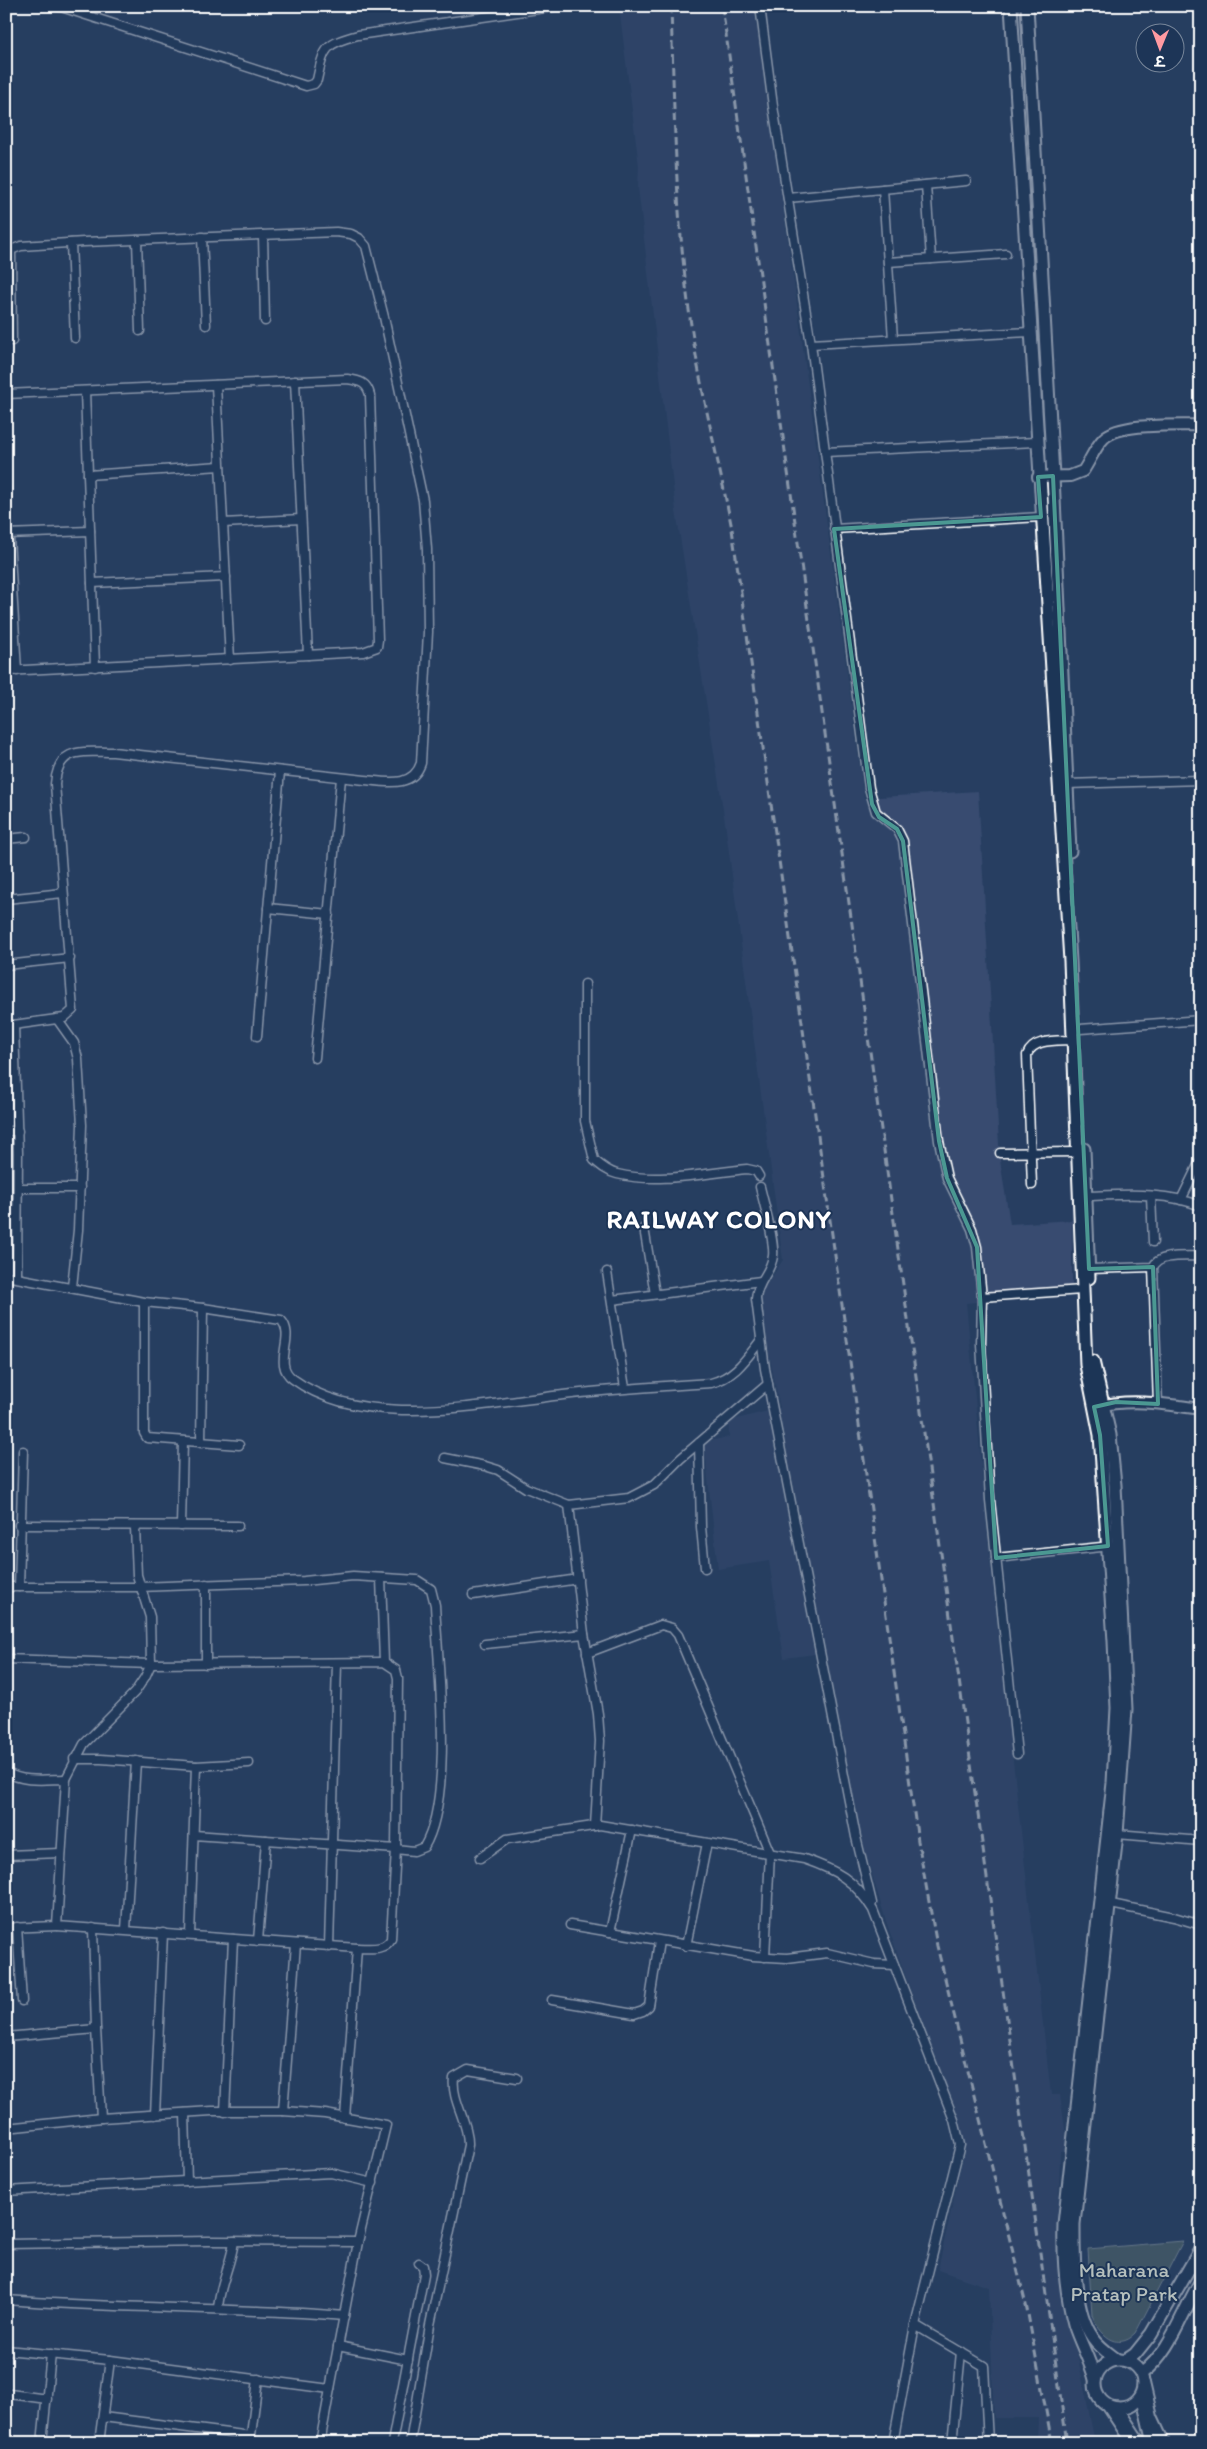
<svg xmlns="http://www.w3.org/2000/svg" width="1207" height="2449" font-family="Itim,'Playpen Sans Deva',sans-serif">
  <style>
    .built { fill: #374c70 }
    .green { fill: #5b706c; stroke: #adb8b6 }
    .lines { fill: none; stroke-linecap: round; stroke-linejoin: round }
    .minor-casing { stroke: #fff; stroke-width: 11 }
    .tertiary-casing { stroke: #fff; stroke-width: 14 }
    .secondary-casing { stroke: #fff; stroke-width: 15 }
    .minor { stroke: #1d3557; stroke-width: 8 }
    .tertiary { stroke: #1d3557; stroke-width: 10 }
    .secondary { stroke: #1d3557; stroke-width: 11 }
    .rail { stroke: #fff; stroke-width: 3; stroke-dasharray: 8 4; stroke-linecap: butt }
    .marked { fill: none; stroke: #4b9892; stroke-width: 4; stroke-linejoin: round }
    .labels { text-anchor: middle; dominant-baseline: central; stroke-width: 4; stroke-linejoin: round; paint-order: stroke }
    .park-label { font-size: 21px; fill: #b5bfbd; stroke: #1d3557 }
    .district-label { font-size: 26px; font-weight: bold; letter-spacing: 1px; fill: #fff; stroke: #1d3557 }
  </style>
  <rect width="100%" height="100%" fill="#273e61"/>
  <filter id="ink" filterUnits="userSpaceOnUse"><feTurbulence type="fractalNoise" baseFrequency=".02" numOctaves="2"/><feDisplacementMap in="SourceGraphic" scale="10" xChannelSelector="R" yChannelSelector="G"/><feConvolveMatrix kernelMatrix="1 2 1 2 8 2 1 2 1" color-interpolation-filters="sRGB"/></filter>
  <g filter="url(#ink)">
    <polygon class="built" points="619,6 754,6 796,297 864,798 978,791 1000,1160 1010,1224 1072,1220 1072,1292 966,1303 991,1568 1051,2095 1060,2095 1068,2150 1060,2151 1058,2228 1061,2289 1074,2338 1095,2443 1037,2443 1038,2418 994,2418 989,2287 938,2270 965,2148 958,2114 952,2106 887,1924 862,1841 823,1653 784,1658 769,1561 718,1569 704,1442 729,1437 729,1421 780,1408 758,1298 783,1260 725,822 676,511 638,187 639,166"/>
    <path class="green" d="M1183 2241 1135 2334C1117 2352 1099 2334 1092 2315L1088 2249Z"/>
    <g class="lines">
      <defs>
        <g id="minor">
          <path d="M58 6 306 86 314 84 317 80C324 47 325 44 358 35L559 6"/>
          <polyline points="760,6 773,106 811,344 869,788 876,812 897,829 903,841 939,1141 947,1178 972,1229 977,1247 982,1297 981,1344 990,1500 1017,1754"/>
          <polyline points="926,185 931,259"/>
          <polyline points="883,189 893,339"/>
          <polyline points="788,198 966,181"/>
          <polyline points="263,235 265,321"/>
          <polyline points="202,237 206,325"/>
          <polyline points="137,240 140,331"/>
          <polyline points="71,243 75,338"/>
          <polyline points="11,249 12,341"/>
          <path d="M6 252 21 246 84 242 336 232 351 234 359 238 366 246 384 317 423 500 427 549 428 632 421 763C413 788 387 782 365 780L113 752C82 752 58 746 55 784L73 1010 64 1018 6 1026"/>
          <polyline points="888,262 1006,254"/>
          <polyline points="811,344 1030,332"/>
          <polyline points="295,381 308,655"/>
          <polyline points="216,385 230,660"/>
          <polyline points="85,391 95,667"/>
          <path d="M6 394 347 379C360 381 367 382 370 395L378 640 377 647 363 652 6 671"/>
          <polyline points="825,452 1036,442"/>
          <polyline points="88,475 220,466"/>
          <polyline points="6,488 17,671"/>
          <polyline points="223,523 301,519"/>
          <polyline points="834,529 1041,517"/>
          <polyline points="6,534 90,531"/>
          <polyline points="92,583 226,577"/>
          <polyline points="1066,784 1201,780"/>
          <polyline points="6,839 26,837"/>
          <polyline points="6,899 63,893"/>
          <polyline points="268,908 329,914"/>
          <polyline points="6,965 70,958"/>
          <path d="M585 984V1121L594 1160C601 1166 608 1172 617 1174 658 1184 705 1173 747 1169L756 1171 759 1176"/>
          <polyline points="57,1019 74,1043 78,1059 82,1125 78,1230 72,1287"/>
          <polyline points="14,1025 18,1153 17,1277"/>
          <polyline points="1080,1029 1201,1020"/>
          <polyline points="257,1036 280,771"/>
          <polyline points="315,1058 341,778"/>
          <polyline points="6,1131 18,1131"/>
          <polyline points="1000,1153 1076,1152"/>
          <path d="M1032 1185 1027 1055C1033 1038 1058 1041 1072 1040"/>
          <path d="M760 1187C764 1204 775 1241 773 1256 771 1273 757 1281 756 1299L765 1369 856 1837 872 1903"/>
          <polyline points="18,1188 80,1188"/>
          <path d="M1086 1196C1123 1195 1165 1191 1201 1206"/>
          <polyline points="1151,1196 1153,1242"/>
          <polyline points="1181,1200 1199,1163"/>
          <polyline points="644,1228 655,1294"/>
          <polyline points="1153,1267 1158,1404"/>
          <path d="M1089 1269 1153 1267C1159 1253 1187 1257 1201 1256"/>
          <polyline points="607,1272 625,1388"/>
          <path d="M6 1276 144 1302 203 1308 281 1320C297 1337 271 1363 293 1379 364 1431 481 1404 563 1395 613 1389 662 1386 711 1383 735 1377 746 1359 761 1340"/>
          <polyline points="982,1297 1082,1290"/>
          <polyline points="612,1300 761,1281"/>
          <polyline points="144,1302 144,1433 147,1438 239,1445"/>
          <polyline points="201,1443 203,1308"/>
          <polyline points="699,1443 701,1527 705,1568"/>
          <polyline points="445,1458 485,1466 498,1470 526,1488 569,1505 629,1498 654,1485 680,1459 768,1384"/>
          <polyline points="569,1505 584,1634 598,1714 600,1741 595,1826"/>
          <polyline points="19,1525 238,1526"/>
          <polyline points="181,1526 183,1441"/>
          <polyline points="996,1558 1111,1546"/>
          <polyline points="381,1578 384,1662"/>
          <path d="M6 1587H139L304 1581 353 1576 417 1580 431 1589 435 1605C438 1665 454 1798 424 1847L414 1851 396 1849 391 1939C384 1951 370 1948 357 1948"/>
          <polyline points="19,1587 23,1451"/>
          <polyline points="473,1595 578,1579"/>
          <polyline points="485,1644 584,1634"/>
          <polyline points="587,1653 661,1625 672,1628 678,1635 770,1853 765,1957"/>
          <polyline points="6,1659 151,1664 384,1662 396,1670 398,1678 396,1849 194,1835"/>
          <polyline points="206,1664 206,1584"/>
          <polyline points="74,1759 101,1759 196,1766 249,1763"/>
          <path d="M6 1772C23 1783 47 1779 66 1779L57 1926 357 1948 345 2118"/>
          <polyline points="66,1779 84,1744 135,1692 145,1677 151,1664 150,1617 137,1575 135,1527"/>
          <polyline points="1117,1834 1201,1841"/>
          <polyline points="6,1855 61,1853"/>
          <path d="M480 1858 507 1839 600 1825 804 1859C836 1870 855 1880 873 1910L954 2120 960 2145 915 2325 984 2366 988 2443"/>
          <polyline points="1106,1903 1174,1917 1201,1925"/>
          <polyline points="570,1925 753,1956 787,1958 827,1953 874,1964 894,1965"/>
          <polyline points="17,1927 22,2001"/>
          <polyline points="6,1928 57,1926"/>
          <polyline points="93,1928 96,2029 101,2118"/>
          <polyline points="126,1930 136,1761"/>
          <polyline points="610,1932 632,1830"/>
          <polyline points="190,1935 196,1766"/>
          <polyline points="258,1941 266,1840"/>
          <polyline points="686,1946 707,1843"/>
          <polyline points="329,1947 337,1663"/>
          <polyline points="552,2000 634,2014 643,2011 649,2006 659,1941"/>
          <polyline points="6,2037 96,2029"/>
          <polyline points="283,2111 296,1944"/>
          <polyline points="225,2112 233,1939"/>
          <polyline points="185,2113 187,2181"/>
          <polyline points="155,2115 163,1933"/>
          <polyline points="6,2128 101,2118 212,2111 283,2111 325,2114 386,2125 358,2242 330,2389"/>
          <polyline points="6,2191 331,2173 373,2183"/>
          <polyline points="6,2244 208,2241 358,2242"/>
          <path d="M6 2300C119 2309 231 2307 344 2316"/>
          <path d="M218 2309C219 2285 231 2265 234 2241"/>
          <polyline points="338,2346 408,2360"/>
          <polyline points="6,2350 110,2360 330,2389 320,2443"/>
          <polyline points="10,2394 47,2399"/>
          <polyline points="103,2417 251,2436"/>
          <polyline points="42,2443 51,2354"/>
          <polyline points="99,2443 110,2360"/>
          <polyline points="250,2443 258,2379"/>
          <polyline points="392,2443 424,2274 423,2266 419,2263"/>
          <path d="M410 2443 430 2325 468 2145C469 2122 451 2101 454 2078L468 2070 517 2078"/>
          <polyline points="893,2443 915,2325"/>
          <polyline points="952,2443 961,2352"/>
        </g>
        <g id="tertiary">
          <path d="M1038 477 1070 476 1083 471C1090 461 1095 447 1104 438 1121 422 1177 426 1201 425"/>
          <path d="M1095 1407C1131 1398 1165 1404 1201 1409"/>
          <polyline points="1144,2383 1152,2417 1164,2443"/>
          <polyline points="1107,2405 1132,2443"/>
        </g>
        <g id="secondary">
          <path d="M1011 6 1070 961 1086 1365 1100 1435 1114 1641 1117 1708 1113 1783 1064 2224C1063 2258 1065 2291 1074 2324 1080 2343 1090 2360 1095 2379"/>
          <polyline points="1027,6 1053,476 1070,851"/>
          <polyline points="1084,1149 1089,1278"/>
          <path d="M1093 1361 1110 1435 1115 1485 1126 1709 1117 1834 1074 2224C1074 2257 1073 2310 1093 2338 1099 2347 1108 2353 1116 2359"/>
          <circle cx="1119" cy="2384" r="24"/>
          <polyline points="1126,2360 1135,2354 1151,2334 1201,2248"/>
          <path d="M1142 2373C1171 2352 1182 2311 1201 2281"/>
          <polyline points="1142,2394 1153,2443"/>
          <polyline points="1117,2408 1140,2443"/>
        </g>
      </defs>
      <use href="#minor" class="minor-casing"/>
      <use href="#tertiary" class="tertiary-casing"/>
      <use href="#secondary" class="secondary-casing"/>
      <use href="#minor" class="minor"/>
      <use href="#tertiary" class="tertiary"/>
      <use href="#secondary" class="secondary"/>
      <g class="rail">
        <path d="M671 6C674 105 675 204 688 302 697 378 717 453 732 529L918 1841 937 1946 1027 2309 1052 2443"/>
        <polyline points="722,6 1067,2443"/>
      </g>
    </g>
  </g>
  <path d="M0 0H1207V2449H0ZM1053 476 1089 1269 1153 1267 1158 1404 1116 1402 1094 1407 1100 1435 1108 1546 996 1558 977 1247 947 1178 939 1141 903 841 897 829 879 817 872 804 834 529 1041 517 1038 477Z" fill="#273e61" fill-opacity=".55" fill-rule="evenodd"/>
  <path class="marked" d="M1053 476 1089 1269 1153 1267 1158 1404 1116 1402 1094 1407 1100 1435 1108 1546 996 1558 977 1247 947 1178 939 1141 903 841 897 829 879 817 872 804 834 529 1041 517 1038 477Z"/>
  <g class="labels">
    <g class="park-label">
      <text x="1124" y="2269">Maharana<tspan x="1124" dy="24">Pratap Park</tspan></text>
    </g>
    <g class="district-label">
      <text x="719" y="1219">RAILWAY COLONY</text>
    </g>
  </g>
  <rect width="1207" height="2449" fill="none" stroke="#1d3557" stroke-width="25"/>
  <rect x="12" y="12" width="1182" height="2424" fill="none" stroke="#fff" stroke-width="2" filter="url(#ink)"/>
  <g transform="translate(1160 48) rotate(181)"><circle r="24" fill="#1d3557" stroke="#77869a"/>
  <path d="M0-4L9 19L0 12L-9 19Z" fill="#ff9aa2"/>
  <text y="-8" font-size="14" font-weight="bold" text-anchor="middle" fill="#ffffff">उ</text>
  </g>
</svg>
